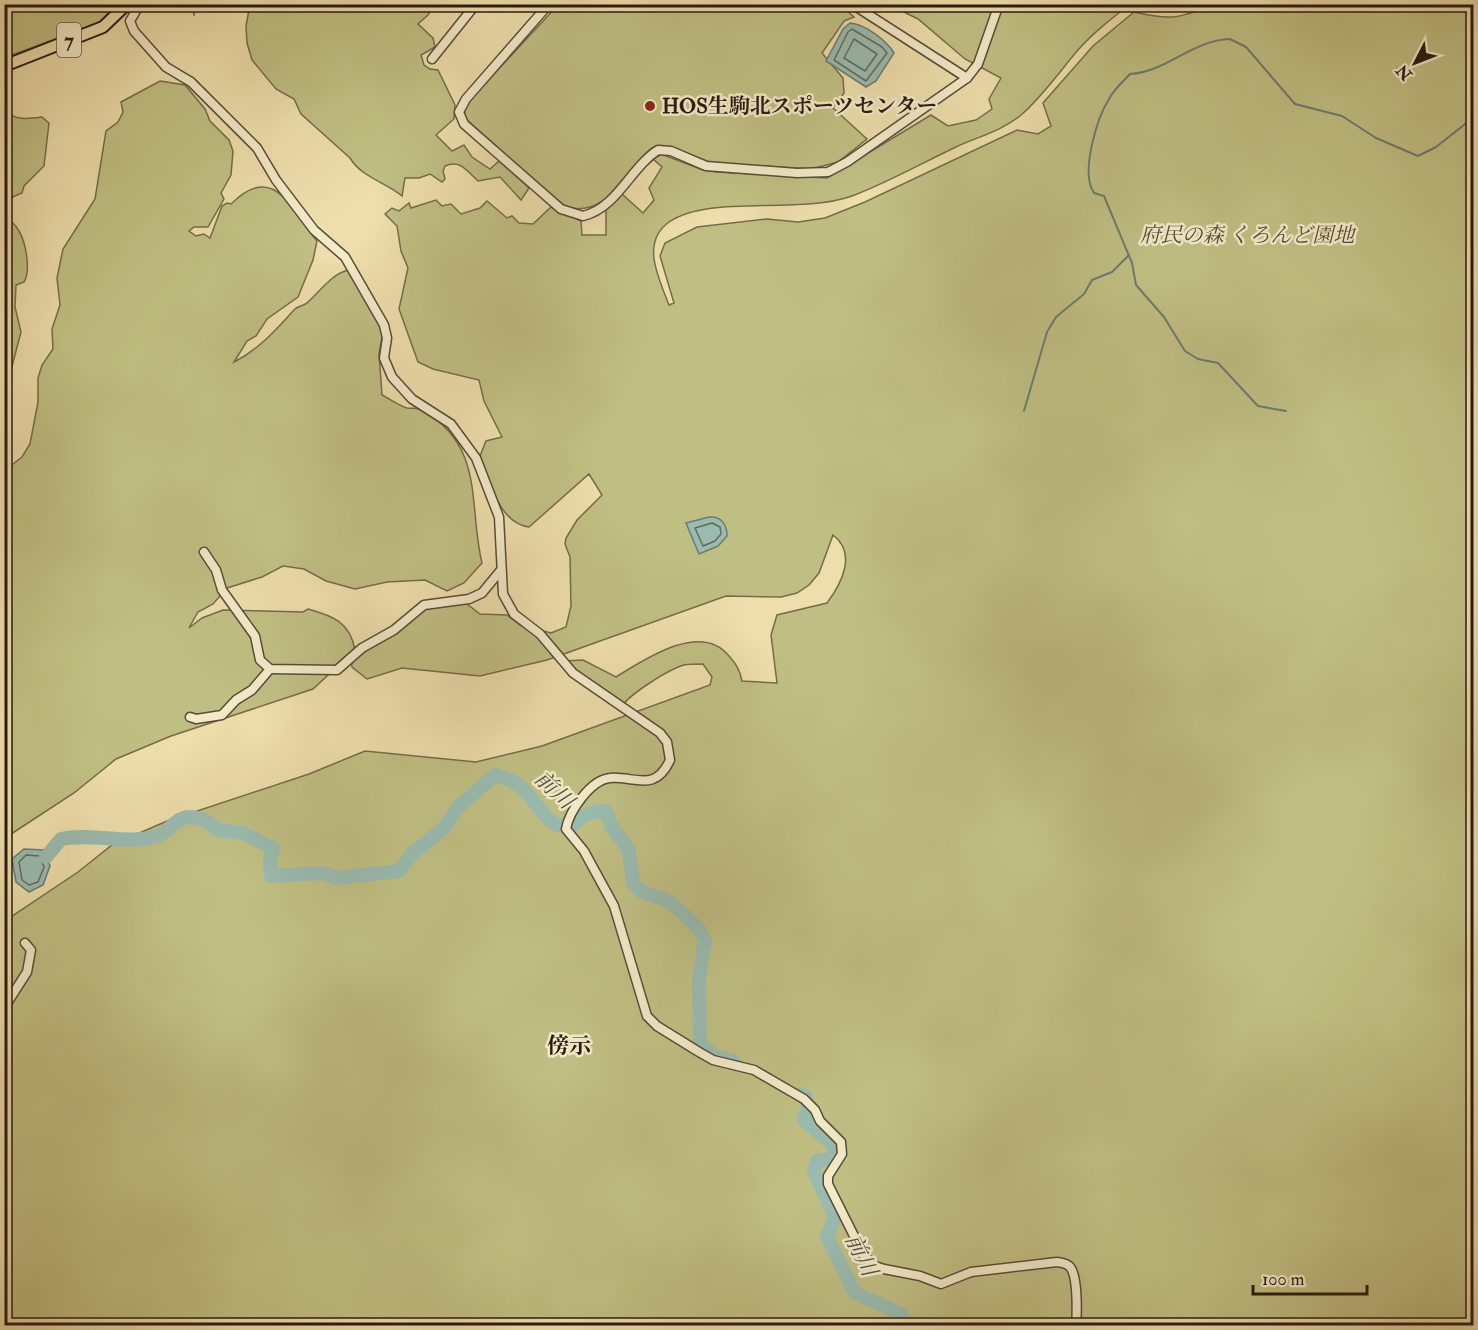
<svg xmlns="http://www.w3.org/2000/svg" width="1478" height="1330" font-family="'IM FELL Double Pica','Noto Serif JP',serif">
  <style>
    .green { fill: #c0bf83; stroke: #746c4a; stroke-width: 1.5 }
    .water { fill: #9abbb0; stroke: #6c7b71; stroke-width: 1.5 }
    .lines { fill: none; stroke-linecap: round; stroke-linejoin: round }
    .shore { stroke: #616a61; stroke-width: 1.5 }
    .stream { stroke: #6c7b71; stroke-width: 2 }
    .river { stroke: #9abbb0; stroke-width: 14 }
    .minor-casing { stroke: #594b38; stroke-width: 11 }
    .major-casing { stroke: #281a12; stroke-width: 14 }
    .minor { stroke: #f3eac8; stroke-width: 8 }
    .major { stroke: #eddeab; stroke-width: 10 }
    .poi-dot { fill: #8f2418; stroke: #f3eac8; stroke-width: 2 }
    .labels { text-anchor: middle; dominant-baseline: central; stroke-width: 5; stroke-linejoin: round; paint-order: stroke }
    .shield { fill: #f3eac8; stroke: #655849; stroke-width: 1.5 }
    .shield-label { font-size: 20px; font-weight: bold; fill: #281a12 }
    .poi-label { font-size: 21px; font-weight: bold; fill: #281a12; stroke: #f3eac8; text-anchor: start }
    .park-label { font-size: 21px; font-style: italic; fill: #564c34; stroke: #f3eac8 }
    .water-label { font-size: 22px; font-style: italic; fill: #505249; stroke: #f3eac8 }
    .neighbourhood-label { font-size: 22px; font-weight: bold; fill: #281a12; stroke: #f3eac8 }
  </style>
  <rect width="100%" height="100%" fill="#eddeab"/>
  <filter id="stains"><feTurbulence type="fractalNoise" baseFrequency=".00333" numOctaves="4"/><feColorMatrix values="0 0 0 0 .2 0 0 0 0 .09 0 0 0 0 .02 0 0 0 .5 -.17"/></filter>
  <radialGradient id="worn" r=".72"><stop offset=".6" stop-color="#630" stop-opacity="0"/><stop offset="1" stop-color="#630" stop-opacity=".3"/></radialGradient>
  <g class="green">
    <path d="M250 4 434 5 428 15 418 24 433 38 435 47 421 55 424 65 430 69 438 70 455 105 454 119 436 135 452 151 464 145 472 157 490 169 499 161 529 188 521 200 500 177 478 181C467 171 460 159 445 166L443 171 445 179 442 182 430 174 419 178H405L402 196C387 183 361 177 350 158L301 114 294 99 276 89 252 60 247 43 246 26Z"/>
    <polygon points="5,5 121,5 98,24 6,57 10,73 5,79"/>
    <path d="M558 5H845L846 10 854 17 844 21 822 53 843 78 844 93 833 108 867 139 838 162 811 169 712 163 674 148H652C623 172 607 221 563 206L468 121 464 117 466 104Z"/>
    <path d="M890 5H1129C1111 19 1093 33 1078 50 1059 72 1043 96 1021 115 1002 131 977 137 956 147 922 163 887 183 852 196 799 215 709 194 669 222 640 243 659 278 669 305L674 303 660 256 665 243 697 227 767 219 798 222 825 218 865 202 1017 130 1038 134 1051 126 1043 103 1093 46 1134 12C1172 21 1178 18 1214 5H1473V1325L5 1326V921L78 872 112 845 167 821 309 774 365 751 476 762 542 746 710 685 712 677 703 664C697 664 690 664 684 665 669 669 630 694 622 706L596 689 565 661 583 660 616 677C645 659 701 621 729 656 736 664 740 670 742 681L777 683 771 635 777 615 827 603C842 583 857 553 833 535L819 573 809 585 797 593 781 597 726 596 547 660 480 676 402 668 367 679 352 667 351 659 390 636 422 608 435 605 467 604 480 614 507 615 520 625 551 633 566 627 571 606 570 557 565 544 566 538 577 520 602 495 589 474 529 527C498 523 490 480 480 456L486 441 502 437 484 401 479 380 433 369 418 362 399 309 408 268 401 251 397 226 385 214 392 208 399 211 409 203 411 208 436 200 442 206 451 204 461 214 480 208 487 201 507 218 512 216 519 223 533 224 551 207 581 221 582 235H606V210L622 194 643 213 654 200 649 188 662 167 653 159 661 154 703 170 717 172 827 178 931 115 948 126 976 120 992 109 989 99 1001 78 965 59 918 19Z"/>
    <path d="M160 81 185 85 205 109 210 121 229 140 233 151 231 175 221 193 224 199 208 227H194L189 231 196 236 204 234 210 238 222 206 227 203 231 204C275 160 292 211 317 241L313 260 298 297 267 319 256 336 247 341 234 362C258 350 276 330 294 310 297 306 305 306 309 301 321 290 333 273 349 270L383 331 379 354 382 395C390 399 398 405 407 408 413 409 419 407 424 411 485 447 468 505 482 563L464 583 447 591 425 580 387 582 355 589 326 581 304 569 283 566 262 577 227 588 213 604 198 612 189 628 202 618 223 610 303 612 308 609C333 616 350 622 355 650L313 689 171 736 116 759 74 793 5 838 4 471 22 457 30 444 38 402V378L42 365 53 349 52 329 60 305 57 278 63 249 95 199 106 131 118 122 123 112 121 102Z"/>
    <path d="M5 110C15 121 28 119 42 117L49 123 44 166 24 186 22 193 8 199C1 222 11 216 19 231 26 243 31 271 24 282L16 285 15 307 21 332 5 393Z"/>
  </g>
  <g class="water">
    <path d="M850 23C865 24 887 41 894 53L876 81 866 87 826 61 843 29Z"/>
    <path d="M709 517C721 516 727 524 727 536L718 546 699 554 686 523Z"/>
    <polygon points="24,849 44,850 50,866 43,885 29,892 16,882 12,859"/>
  </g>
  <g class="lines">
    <g class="shore">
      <polygon points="852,29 882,47 887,53 866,81 834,60 848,32"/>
      <polygon points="854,39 877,54 865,71 844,58"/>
      <polygon points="712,523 720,527 721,534 715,541 703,546 695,528"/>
      <polygon points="26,855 40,856 44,867 38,882 29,885 22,880 19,862"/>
    </g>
    <g class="stream">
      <polyline points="193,4 194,15"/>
      <polyline points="1024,411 1047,332 1056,317 1084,294 1092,280 1112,272 1129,255"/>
      <path d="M1286 411 1258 406 1218 363 1198 359 1185 351 1164 317 1136 285 1132 263 1104 196 1094 193C1080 173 1097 118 1109 99 1114 89 1123 82 1130 74 1167 72 1192 40 1230 39L1246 47 1295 104 1342 116 1376 138 1418 156 1436 147 1474 117"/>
    </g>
    <g class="river">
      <path d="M46 857 61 839C91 832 132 846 160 835 170 830 176 818 188 817 200 817 210 822 217 830L243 833 273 848 270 860 271 876 322 873 338 878 399 871 413 853 445 827 458 807 495 775C502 778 512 779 517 784 537 797 544 829 571 827 582 815 590 811 606 811L612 827 629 850 633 883 642 892 664 899 674 905 699 929 705 940 699 978 700 1044 715 1056 733 1061"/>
      <polyline points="801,1094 806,1097 808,1106 804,1120 834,1146 834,1159 817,1161 814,1171 835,1217 827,1237 855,1293 901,1314 906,1326"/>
    </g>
    <defs>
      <g id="minor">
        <path d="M140 4 130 21 134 31 166 67 191 82 257 148 276 180 314 230 345 257 384 325 387 338 384 358 392 377 412 399 451 424 476 458 499 517 503 594 514 614 540 634 573 673 660 733 667 742 670 760C655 793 635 776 610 778 590 780 569 812 566 829L584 851 614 906 647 1016 657 1026 699 1052 713 1060 754 1070 804 1099 815 1110 820 1121 841 1142 842 1154 828 1176V1184L864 1256 875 1266 884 1269 920 1276 941 1284 971 1272 1057 1262C1062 1263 1067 1263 1070 1267 1078 1276 1077 1313 1076 1326"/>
        <path d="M549 4 466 99 459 112 464 124 561 209 583 216C617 208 630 168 658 150L671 151 706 166 797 173 828 172 847 162 967 78 978 64 999 4"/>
        <polyline points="852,4 967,78"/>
        <polyline points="432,59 476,4"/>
        <polyline points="204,552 216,570 222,590 255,636 260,660 270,669 337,670 362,648 394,630 424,605 469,599 482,593 501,570"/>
        <polyline points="190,717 196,719 222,715 236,700 252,690 270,669"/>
        <polyline points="4,1008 27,972 31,950 25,943"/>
      </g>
      <polyline id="major" points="4,66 103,27 127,4"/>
    </defs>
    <use href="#minor" class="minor-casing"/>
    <use href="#major" class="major-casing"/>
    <use href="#minor" class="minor"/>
    <use href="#major" class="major"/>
  </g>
  <circle class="poi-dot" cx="650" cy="106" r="6"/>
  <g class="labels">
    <rect class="shield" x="57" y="23" width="24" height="34" rx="4.5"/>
    <g class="shield-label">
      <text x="69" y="40">7</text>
    </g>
    <g class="poi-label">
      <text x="662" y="106">HOS生駒北スポーツセンター</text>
    </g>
    <g class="park-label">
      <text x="1247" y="235">府民の森 くろんど園地</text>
    </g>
    <g class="water-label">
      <text transform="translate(554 790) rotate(43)">前川</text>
      <text transform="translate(861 1255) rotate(64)">前川</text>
    </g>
    <g class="neighbourhood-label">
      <text x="569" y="1046">傍示</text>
    </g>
  </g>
  <rect width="1478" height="1330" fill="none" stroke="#eddeab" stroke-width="24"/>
  <rect x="6" y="6" width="1466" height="1318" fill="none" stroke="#281a12" stroke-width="3"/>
  <rect x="12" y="12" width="1454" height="1306" fill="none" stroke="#281a12" stroke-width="1.5"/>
  <g transform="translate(1415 63) rotate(228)" stroke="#f3eac8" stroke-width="4.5" paint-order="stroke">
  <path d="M0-4.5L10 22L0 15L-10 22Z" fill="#281a12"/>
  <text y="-9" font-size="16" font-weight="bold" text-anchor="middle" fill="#281a12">N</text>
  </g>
  <path d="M1253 1285v9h114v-9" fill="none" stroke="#281a12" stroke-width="3"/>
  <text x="1262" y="1285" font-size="18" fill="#281a12" stroke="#f3eac8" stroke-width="4.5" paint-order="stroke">100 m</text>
  <rect width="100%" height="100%" filter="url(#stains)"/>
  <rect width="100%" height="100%" fill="url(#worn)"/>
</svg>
